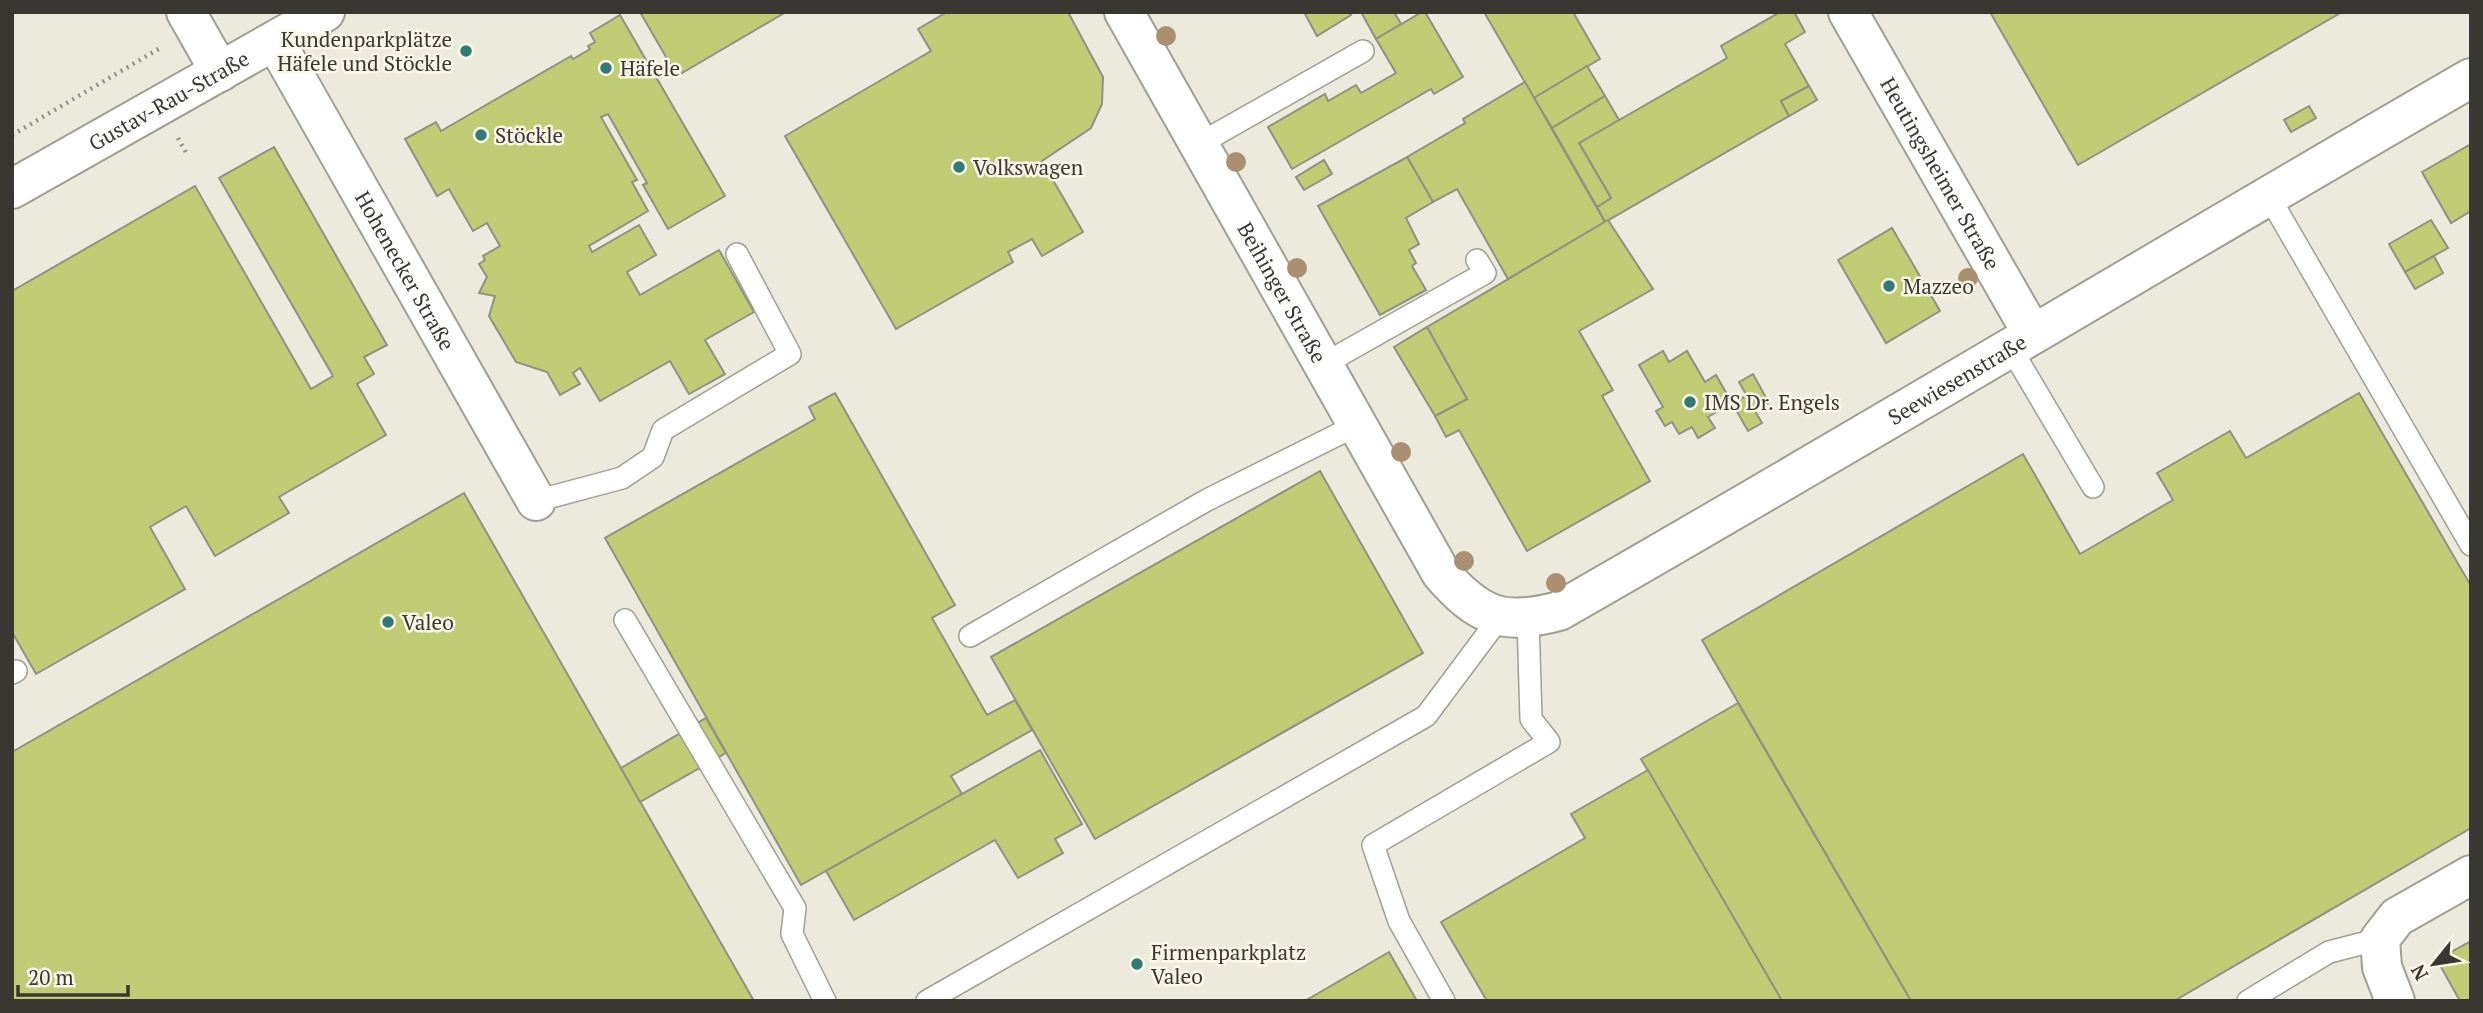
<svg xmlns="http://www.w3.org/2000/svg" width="2483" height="1013" font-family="'PT Serif',serif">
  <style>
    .building { fill: #bfcc74; stroke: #8f9185; stroke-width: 2 }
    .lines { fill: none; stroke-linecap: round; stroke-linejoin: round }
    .service-casing { stroke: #a19e92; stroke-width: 24 }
    .minor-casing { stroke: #a19e92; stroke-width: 42 }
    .path { stroke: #929087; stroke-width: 4.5; stroke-dasharray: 2 5; stroke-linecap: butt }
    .service { stroke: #fff; stroke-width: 21 }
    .minor { stroke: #fff; stroke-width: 38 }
    .tree { fill: #aa8f71 }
    .poi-dot { fill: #327a76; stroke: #faf7e9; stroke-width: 2.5 }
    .labels { text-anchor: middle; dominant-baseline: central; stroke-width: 5; stroke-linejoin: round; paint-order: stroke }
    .poi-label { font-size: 21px; fill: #383732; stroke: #faf7e9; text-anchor: start }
    .street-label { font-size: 21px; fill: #383732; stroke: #faf7e9 }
  </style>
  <rect width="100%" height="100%" fill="#eceadc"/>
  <g class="building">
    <polygon points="640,12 786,12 677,76"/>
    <polygon points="947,12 1068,12 1103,77 1102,104 1091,128 1042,161 1083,232 1042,256 1032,239 1008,252 1013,262 896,329 785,136 931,51 918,29"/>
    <polygon points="1304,12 1349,12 1351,15 1317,36"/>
    <polygon points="1361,12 1394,12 1401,24 1376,39"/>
    <polygon points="1422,12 1425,12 1463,77 1434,94 1431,89 1292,169 1268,127 1325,94 1328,101 1356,85 1361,93 1396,73 1376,39"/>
    <polygon points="1484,12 1573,12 1600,59 1534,98"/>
    <polygon points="1780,12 1794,12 1805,32 1785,44 1809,86 1781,101 1789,116 1605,222 1597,207 1611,198 1579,143 1727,58 1721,46"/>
    <polygon points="1990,12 2342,12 2078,165"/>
    <polygon points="620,15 725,196 668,229 643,185 647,183 608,114 601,117 637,180 632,182 648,211 589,246 592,252 639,225 656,255 627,272 640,295 719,250 754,312 705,340 725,374 689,394 670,361 600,401 580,368 573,373 580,384 560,395 547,372 516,362 489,316 495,296 479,293 487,277 479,264 485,260 483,256 500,246 487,223 473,231 449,189 437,196 405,139 436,122 441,131 571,56 573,59 590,49 588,46 595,42 590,33"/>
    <polygon points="1587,66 1605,96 1552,128 1534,98"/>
    <polygon points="1525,82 1605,222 1508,279 1457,189 1433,202 1407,157 1465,123 1463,119"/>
    <polygon points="1809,86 1817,100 1789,116 1781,101"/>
    <polygon points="1605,96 1619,120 1579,143 1611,198 1597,207 1552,128"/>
    <polygon points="2309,106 2316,118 2291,132 2284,120"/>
    <polygon points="2471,144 2471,211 2451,223 2422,172"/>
    <polygon points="274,147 387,345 364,357 374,374 357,384 386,435 279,497 289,513 215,556 186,506 150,527 185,589 36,674 12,632 12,291 195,186 311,389 333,376 219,178"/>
    <polygon points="1407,157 1433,202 1406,218 1419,244 1409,250 1416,263 1412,266 1426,290 1380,315 1318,206"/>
    <polygon points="1324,160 1332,174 1304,190 1296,177"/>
    <polygon points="1608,220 1653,289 1579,331 1613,390 1602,396 1650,481 1527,551 1459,430 1446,437 1435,416 1467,399 1427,327"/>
    <polygon points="2431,220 2448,248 2405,272 2389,244"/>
    <polygon points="1892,228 1940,311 1886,343 1838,260"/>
    <polygon points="2434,256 2443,273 2415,289 2405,272"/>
    <polygon points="1427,327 1467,399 1435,416 1394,347"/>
    <polygon points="1663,351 1669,362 1687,351 1705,382 1716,375 1732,403 1708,417 1715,428 1698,438 1692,427 1679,434 1672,422 1665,426 1656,411 1663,407 1639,365"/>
    <polygon points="1753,374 1769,403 1755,410 1739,382"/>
    <polygon points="835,393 955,605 932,618 987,715 1015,700 1032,730 951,776 962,794 801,885 605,538 815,419 809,407"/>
    <polygon points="2359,393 2471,586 2471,828 2174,1001 1911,1001 1702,640 2023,454 2080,554 2173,500 2157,473 2230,431 2246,458"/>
    <polygon points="1746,396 1762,423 1748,431 1732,403"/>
    <polygon points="1320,471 1423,653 1095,839 991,657"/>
    <polygon points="464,493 754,1001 12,1001 12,752"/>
    <polygon points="1738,703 1911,1001 1782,1001 1641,759"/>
    <polygon points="706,718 726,753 640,802 621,768"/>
    <polygon points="1040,750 1082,824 1055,839 1063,853 1018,878 995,840 854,920 826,871"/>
    <polygon points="1648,770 1782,1001 1487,1001 1441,922 1585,838 1571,814"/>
    <polygon points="2471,941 2471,1001 2460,1001 2437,960"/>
    <polygon points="1389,952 1417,1001 1305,1001"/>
  </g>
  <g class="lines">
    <defs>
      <g id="service">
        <polyline points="1199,144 1363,51"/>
        <polyline points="2268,195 2471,545"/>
        <polyline points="2010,347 2093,487"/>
        <polyline points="1324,364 1485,273 1477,260"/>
        <polyline points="536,501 622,478 653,457 663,430 790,354 737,254"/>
        <polyline points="625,620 795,908 792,934 825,1001"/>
        <polyline points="970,636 1207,500 1357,425"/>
        <polyline points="12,673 16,671"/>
        <polyline points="927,1001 1426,716 1500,617"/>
        <polyline points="1444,1001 1399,921 1373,845 1549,742 1531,719 1528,619"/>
        <polyline points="2248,1001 2329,952 2380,939"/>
      </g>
      <g id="minor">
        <polyline points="186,12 220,72"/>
        <path id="s1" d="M1124 12 1441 573C1479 617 1503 626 1559 611 1865 436 2166 254 2471 78"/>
        <path id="s2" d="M1848 12 2032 333"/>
        <path id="s3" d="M275 41 536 501"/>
        <path id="s4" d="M12 189 325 12"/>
        <polyline points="2395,1001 2382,967 2380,939 2397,917 2471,875"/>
      </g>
    </defs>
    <use href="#service" class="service-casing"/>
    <use href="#minor" class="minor-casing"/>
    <g class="path">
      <polyline points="12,135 162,47"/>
      <polyline points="178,138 188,156"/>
    </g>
    <use href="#service" class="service"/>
    <use href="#minor" class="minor"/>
  </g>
  <g class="tree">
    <circle cx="1166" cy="36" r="10"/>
    <circle cx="1236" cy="162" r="10"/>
    <circle cx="1297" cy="268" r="10"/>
    <circle cx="1968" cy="278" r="10"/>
    <circle cx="1401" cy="452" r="10"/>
    <circle cx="1464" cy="561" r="10"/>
    <circle cx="1556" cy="583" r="10"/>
  </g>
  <g class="poi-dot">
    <circle cx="466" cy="51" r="7"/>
    <circle cx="606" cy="68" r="7"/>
    <circle cx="481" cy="135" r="7"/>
    <circle cx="959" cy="167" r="7"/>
    <circle cx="1889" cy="286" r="7"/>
    <circle cx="1690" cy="402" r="7"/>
    <circle cx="388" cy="622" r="7"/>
    <circle cx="1137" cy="964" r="7"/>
  </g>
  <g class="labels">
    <g class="poi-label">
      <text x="452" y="39" text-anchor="end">Kundenparkplätze<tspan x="452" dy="24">Häfele und Stöckle</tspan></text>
      <text x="620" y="68">Häfele</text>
      <text x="495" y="135">Stöckle</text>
      <text x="973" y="167">Volkswagen</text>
      <text x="1903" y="286">Mazzeo</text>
      <text x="1704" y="402">IMS Dr. Engels</text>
      <text x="402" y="622">Valeo</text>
      <text x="1151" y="952">Firmenparkplatz<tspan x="1151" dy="24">Valeo</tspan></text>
    </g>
    <g class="street-label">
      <text stroke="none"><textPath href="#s4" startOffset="180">Gustav-Rau-Straße</textPath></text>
      <text stroke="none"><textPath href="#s2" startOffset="186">Heutingsheimer Straße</textPath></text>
      <text stroke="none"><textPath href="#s3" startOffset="264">Hohenecker Straße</textPath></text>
      <text stroke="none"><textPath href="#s1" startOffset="322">Beihinger Straße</textPath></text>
      <text stroke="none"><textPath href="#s1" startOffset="1239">Seewiesenstraße</textPath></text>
    </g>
  </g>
  <rect width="2483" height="1013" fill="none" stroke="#383732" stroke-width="28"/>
  <g transform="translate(2434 964) rotate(240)" stroke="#faf7e9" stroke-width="5" paint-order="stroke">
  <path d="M0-5L12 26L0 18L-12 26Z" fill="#383732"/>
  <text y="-10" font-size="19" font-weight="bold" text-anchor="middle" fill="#383732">N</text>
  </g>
  <path d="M18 985v10h110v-10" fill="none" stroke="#383732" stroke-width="3.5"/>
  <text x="28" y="985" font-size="21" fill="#383732" stroke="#faf7e9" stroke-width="5" paint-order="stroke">20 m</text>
</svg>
